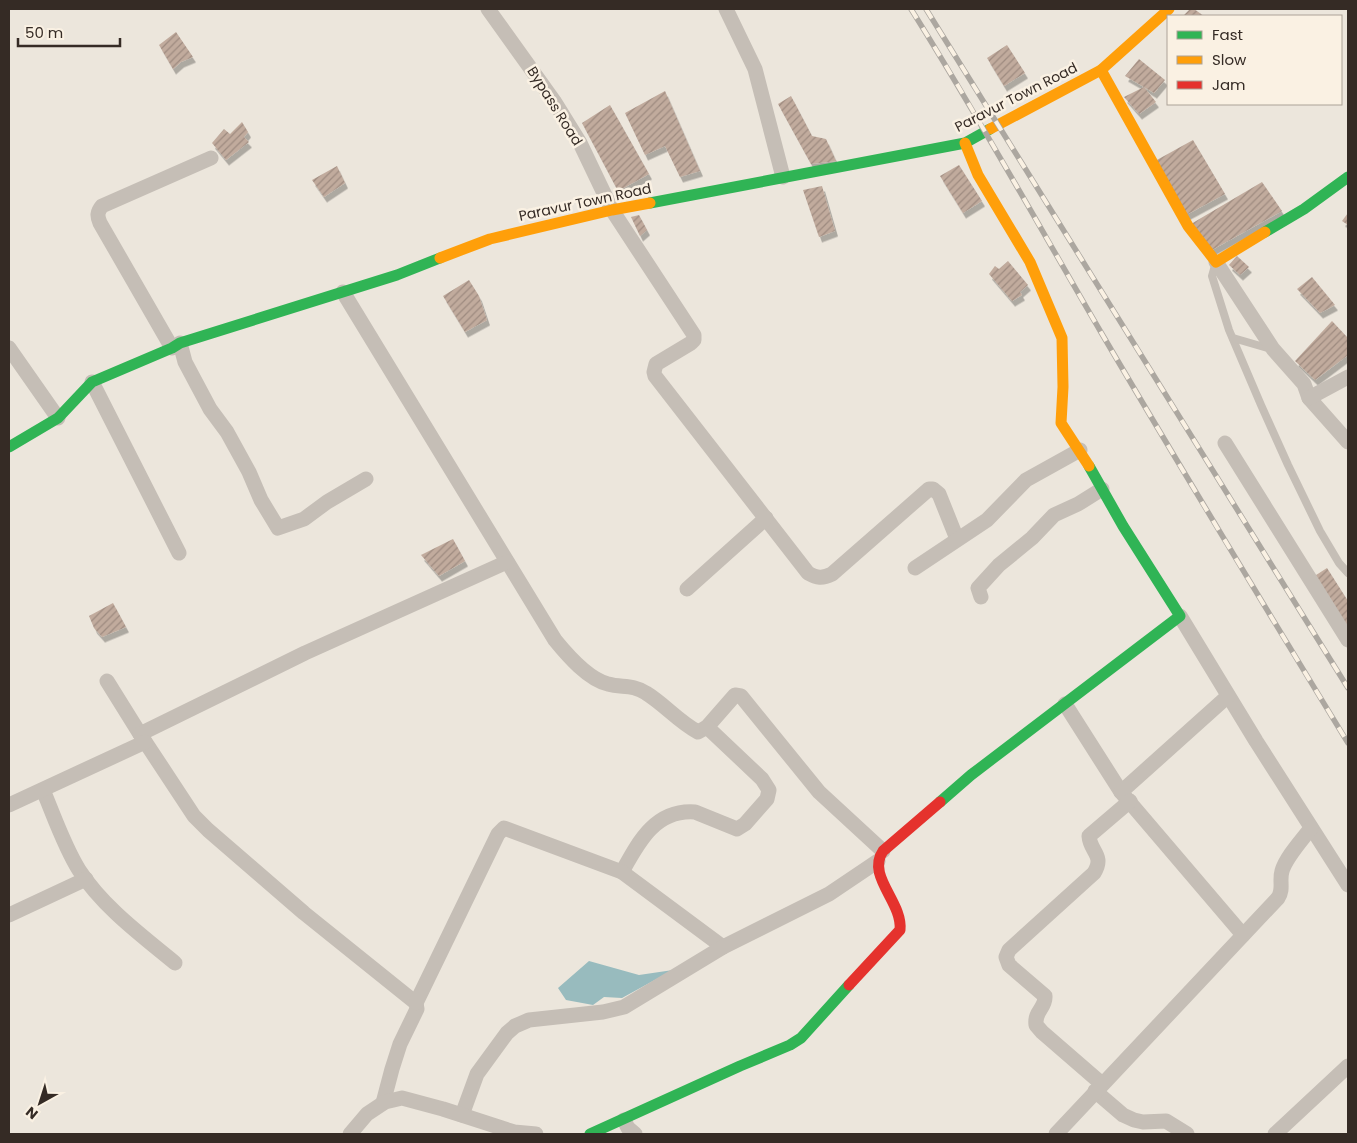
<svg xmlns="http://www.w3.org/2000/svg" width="1357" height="1143" font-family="Poppins,sans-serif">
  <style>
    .water { fill: #98bbbe }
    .building { fill: url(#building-hatch); filter: url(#shadow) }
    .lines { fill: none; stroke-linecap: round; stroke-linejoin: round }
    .lane { stroke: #c5beb6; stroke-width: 8 }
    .street { stroke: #c5beb6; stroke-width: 15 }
    .fast { stroke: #30b455; stroke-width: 11 }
    .slow { stroke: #ff9f0a; stroke-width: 11 }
    .jam { stroke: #e5322d; stroke-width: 11 }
    .rail-casing { stroke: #aca7a0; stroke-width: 5.5 }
    .rail { stroke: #faf1e3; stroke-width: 4; stroke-dasharray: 11; stroke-linecap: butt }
    .labels { text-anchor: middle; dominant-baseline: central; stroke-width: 5; stroke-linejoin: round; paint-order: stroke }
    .street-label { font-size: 14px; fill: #352b25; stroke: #faf1e3 }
  </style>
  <defs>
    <pattern id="building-hatch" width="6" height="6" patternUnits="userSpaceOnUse" patternTransform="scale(1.25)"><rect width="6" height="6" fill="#c1ab9d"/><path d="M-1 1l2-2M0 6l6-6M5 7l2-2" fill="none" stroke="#9e8b80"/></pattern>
    <filter id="shadow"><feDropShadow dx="3" dy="5.5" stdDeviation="0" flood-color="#0004"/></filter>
  </defs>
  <rect width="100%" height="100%" fill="#ece6dc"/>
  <polygon class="water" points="589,961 639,975 673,970 622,998 604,997 593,1005 566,1000 558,988"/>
  <g class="building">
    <polygon points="1190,9 1194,9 1204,16 1183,16"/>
    <polygon points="176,32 193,57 181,62 173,69 159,45"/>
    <polygon points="1007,45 1025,73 1004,86 987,58"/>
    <polygon points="1139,59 1165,80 1154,93 1144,87 1156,102 1139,114 1124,97 1144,87 1125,76"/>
    <polygon points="665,91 700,171 680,177 665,146 645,155 625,113"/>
    <polygon points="791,96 812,136 826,139 836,161 811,164 778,104"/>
    <polygon points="610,105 649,174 618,191 582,123"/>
    <polygon points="242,122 248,132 244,137 249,142 226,160 212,143 224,129 230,134"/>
    <polygon points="1193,140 1225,194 1186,215 1155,161"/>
    <polygon points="959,165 982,201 963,213 940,176"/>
    <polygon points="337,166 345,183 324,197 312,180"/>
    <polygon points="1262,182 1282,211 1210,251 1191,224"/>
    <polygon points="822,186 835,231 819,237 803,190"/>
    <polygon points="1348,213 1348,225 1342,221"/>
    <polygon points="639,215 647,230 640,236 631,217"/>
    <polygon points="1237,256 1249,267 1240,275 1229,265"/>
    <polygon points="1008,261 1028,285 1020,292 1022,295 1012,301 989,274 995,266 999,269"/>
    <polygon points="1312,277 1335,305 1320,313 1297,289"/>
    <polygon points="469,280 479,296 487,320 465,332 443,296"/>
    <polygon points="1332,321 1348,338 1348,355 1315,380 1295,361"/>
    <polygon points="453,539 465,561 439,576 421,555"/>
    <polygon points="1327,568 1348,601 1348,632 1313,577"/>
    <polygon points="113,603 126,627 102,637 94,628 89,616"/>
  </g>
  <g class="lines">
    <g class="lane">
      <polyline points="1216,262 1212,276 1229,330 1261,405 1288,465 1320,531 1339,563 1348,573"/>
      <polyline points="1233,338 1271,349"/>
    </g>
    <g class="street">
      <path d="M488 9 554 101 580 143 612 210 694 335V340L691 343 656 364 654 372 655 376 808 573C817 578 822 579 832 574L929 489H933L939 494 957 539"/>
      <polyline points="726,9 755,69 783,177"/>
      <polyline points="1216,262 1273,349 1304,384 1309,398 1348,442"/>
      <path d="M343 292 555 640C568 656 588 679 608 684 622 688 632 684 646 693 664 704 679 722 698 732L707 727 735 695 741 696 819 792 883 851"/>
      <polyline points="180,343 185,362 210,409 227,432 249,472 261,500 278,528 304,519 327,502 366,479"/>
      <polyline points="9,348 58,418"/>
      <path d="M172 348 100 223C97 216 97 212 102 206L211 158"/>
      <polyline points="92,382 179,553"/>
      <polyline points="1309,398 1348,377"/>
      <polyline points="1225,443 1348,640"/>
      <polyline points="915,568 987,520 1026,480 1080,450"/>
      <polyline points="687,589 766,518"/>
      <polyline points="981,597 978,588 999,565 1032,538 1054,515 1078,504 1102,489"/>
      <polyline points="1180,616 1256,741 1348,885"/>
      <polyline points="107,681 140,734 194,816 208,830 304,913 416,1003 417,1009 400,1044 392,1069 383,1103"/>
      <polyline points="1065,704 1121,792 1243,935"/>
      <polyline points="140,734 305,653 507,562"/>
      <path d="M43 790C54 816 64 846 79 870 103 907 141 935 175 963"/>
      <polyline points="1121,792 1228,696"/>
      <polyline points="9,805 145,742"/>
      <path d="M622 872C638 843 655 809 695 812L737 829 745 824 767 799 769 790 762 779 707 727"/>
      <polyline points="9,915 86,879"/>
      <polyline points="416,1003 498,834 504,828 622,872 723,947"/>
      <path d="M1102 1084 1042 1032 1036 1025C1034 1011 1046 1008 1045 996L1009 965 1006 957 1009 950 1094 873C1105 855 1090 852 1089 836L1130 801"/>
      <polyline points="1095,1091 1123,1115 1134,1120 1143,1122 1166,1121 1187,1134"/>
      <polyline points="462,1115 477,1074 507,1033 515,1026 529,1020 603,1012 624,1007 723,947 829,894 878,861"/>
      <polyline points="624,1120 628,1128 635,1134"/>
      <polyline points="350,1134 367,1114 385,1102 402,1098 443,1109 514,1132 536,1134"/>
      <path d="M1056 1134 1278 898C1284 889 1279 881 1282 871 1286 857 1302 840 1311 828"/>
      <polyline points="1275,1134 1348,1066"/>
    </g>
    <g class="fast">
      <polyline points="650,203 965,143 990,129"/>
      <polyline points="1265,232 1304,209 1348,177"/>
      <polyline points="9,447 58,418 92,382 172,348 180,343 397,275 440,258"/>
      <polyline points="940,802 971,775 1180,616 1123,526 1089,466"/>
      <polyline points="590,1134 740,1066 790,1045 801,1038 849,985"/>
    </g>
    <g class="slow">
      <polyline points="1101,70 1188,226 1216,262 1265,232"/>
      <polyline points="990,129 1101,70 1169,9"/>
      <polyline points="965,143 978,175 1030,262 1062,338 1063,387 1061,423 1089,466"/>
      <polyline points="440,258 490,239 612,210 650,203"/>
    </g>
    <path class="jam" d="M849 985 900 930C903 902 866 876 883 851L940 802"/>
    <defs>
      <g id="rail">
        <path d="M911 9C978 116 1039 226 1102 334 1183 472 1265 607 1348 743"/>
        <polyline points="926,9 1348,688"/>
      </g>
    </defs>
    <use href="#rail" class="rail-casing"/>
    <use href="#rail" class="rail"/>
  </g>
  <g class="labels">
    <g class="street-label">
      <text transform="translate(1016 97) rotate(-27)">Paravur Town Road</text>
      <text transform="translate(555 106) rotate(58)">Bypass Road</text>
      <text transform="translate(585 202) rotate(-12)">Paravur Town Road</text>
    </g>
  </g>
  <rect width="1357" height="1143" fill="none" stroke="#352b25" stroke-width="20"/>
  <rect x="1167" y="15" width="175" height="90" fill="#faf1e3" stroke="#aba297"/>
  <rect x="1177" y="31" width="25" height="8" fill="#30b455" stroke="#aba297"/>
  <text x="1212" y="40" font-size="15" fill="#352b25">Fast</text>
  <rect x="1177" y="56" width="25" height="8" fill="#ff9f0a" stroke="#aba297"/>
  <text x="1212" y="65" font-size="15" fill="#352b25">Slow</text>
  <rect x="1177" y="81" width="25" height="8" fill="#e5322d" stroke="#aba297"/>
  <text x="1212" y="90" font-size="15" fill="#352b25">Jam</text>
  <g transform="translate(40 1103) rotate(219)" stroke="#faf1e3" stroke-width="4" paint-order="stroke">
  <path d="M0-4L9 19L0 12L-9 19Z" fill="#352b25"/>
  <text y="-8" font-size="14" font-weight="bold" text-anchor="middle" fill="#352b25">N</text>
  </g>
  <path d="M18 38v8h102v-8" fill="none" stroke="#352b25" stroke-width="2.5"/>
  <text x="25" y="38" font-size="15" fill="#352b25" stroke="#faf1e3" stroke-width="4" paint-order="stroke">50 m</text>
</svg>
